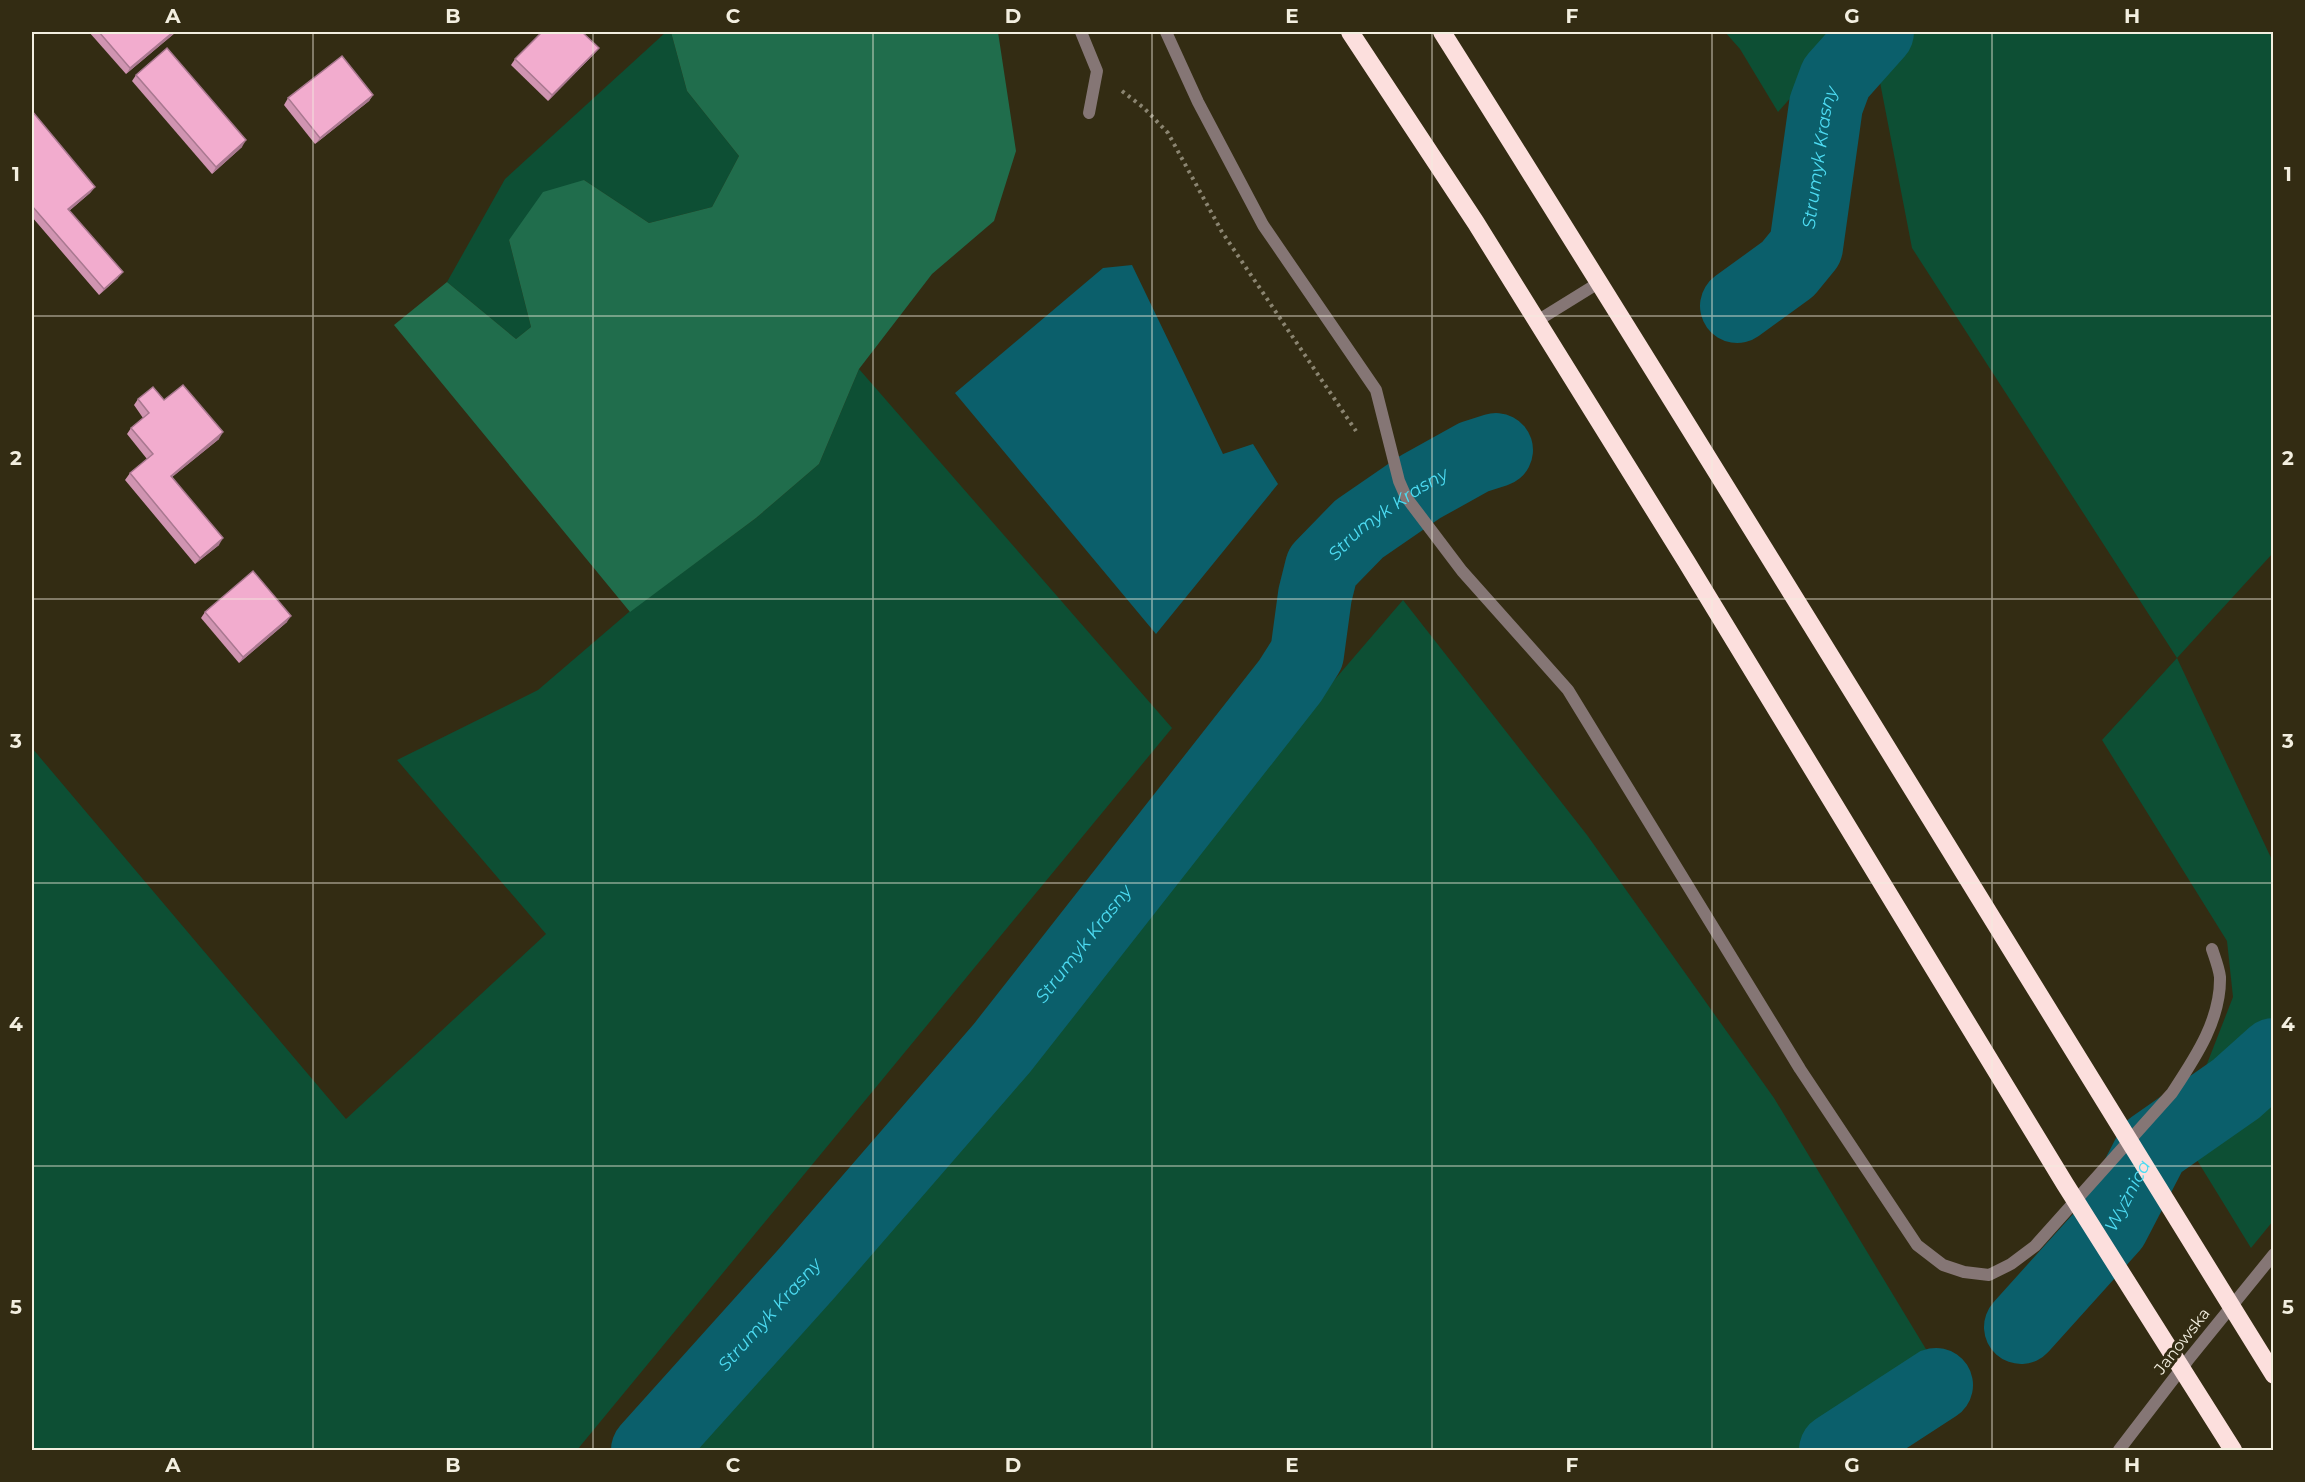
<svg xmlns="http://www.w3.org/2000/svg" width="2305" height="1482" font-family="Montserrat,sans-serif">
  <style>
    .green { fill: #0d4f34 }
    .forest { fill: #206d4c }
    .water { fill: #0b5f6b }
    .lines { fill: none; stroke-linecap: round; stroke-linejoin: round }
    .river { stroke: #0b5f6b; stroke-width: 74 }
    .path { stroke: #8b8571; stroke-width: 4; stroke-dasharray: 3 4.5; stroke-linecap: butt }
    .service { stroke: #857675; stroke-width: 12 }
    .tertiary { stroke: #857675; stroke-width: 12 }
    .motorway { stroke: #fcdfdd; stroke-width: 18 }
    .wall { fill: #d094b1 }
    .shaded-wall { fill: #a97890 }
    .building { fill: #f2acce; stroke: #a97890; stroke-width: 1.5 }
    .grid { fill: none; stroke: #f3efe0; stroke-width: 1.5; stroke-opacity: 0.55 }
    .labels { text-anchor: middle; dominant-baseline: central; stroke-width: 6; stroke-linejoin: round; paint-order: stroke }
    .street-label { font-size: 16px; fill: #f3efe0; stroke: #332c13 }
    .water-label { font-size: 18px; font-style: italic; fill: #4ddbf2; stroke: #332c13 }
    .neatline { fill: none; stroke: #f3efe0; stroke-width: 2 }
    .grid-label { font-size: 20px; text-anchor: middle; font-weight: bold; fill: #f3efe0 }
  </style>
  <rect width="100%" height="100%" fill="#332c13"/>
  <g class="green">
    <polygon points="666,32 671,32 687,91 739,156 712,207 649,223 584,180 509,240 531,327 516,339 447,282 505,179"/>
    <polygon points="1725,32 1849,32 1778,112 1740,49"/>
    <polygon points="1886,32 2273,32 2273,553 2177,658 2273,862 2273,1034 2184,1112 2179,1102 2205,1069 2233,997 2227,941 2102,740 2177,658 1912,248 1873,46"/>
    <polygon points="859,369 1172,728 577,1450 32,1450 32,748 346,1119 546,934 397,760 538,690 629,612 756,518 819,464"/>
    <polygon points="1403,600 1587,835 1774,1098 1941,1374 1827,1450 659,1450 979,1094"/>
    <polygon points="2273,1065 2273,1221 2251,1248 2181,1134 2245,1091"/>
  </g>
  <polygon class="forest" points="671,32 998,32 1016,151 994,221 932,274 859,369 819,464 756,518 630,612 394,325 447,282 516,339 531,327 509,240 543,192 584,180 649,223 712,207 739,156 687,91"/>
  <polygon class="water" points="1132,265 1223,454 1253,444 1278,484 1156,634 955,393 1103,268"/>
  <g class="lines">
    <g class="river">
      <path id="s1" d="M1737 306 1788 269 1806 247 1826 105 1836 78 1877 32"/>
      <path id="s2" d="M2021 1327 2112 1226 2153 1147 2236 1089 2274 1055"/>
      <path id="s3" d="M648 1450 807 1273 1002 1048 1290 681 1307 654 1315 595 1322 567 1359 529 1420 487 1474 457 1496 450"/>
      <polyline points="1836,1450 1936,1385"/>
    </g>
    <polyline class="path" points="1122,91 1144,108 1168,133 1222,232 1356,431"/>
    <g class="service">
      <polyline points="1081,32 1097,71 1089,113"/>
      <path d="M1166 32 1198 102 1263 225 1376 390 1399 481 1406 497 1462 571 1568 690 1800 1069 1917 1245 1943 1265 1964 1272 1989 1275 2011 1264 2035 1246 2172 1093C2195 1058 2221 1020 2220 977 2219 968 2215 958 2212 949"/>
      <polyline points="1537,321 1600,282"/>
    </g>
    <polyline class="tertiary" points="2119,1450 2188,1360 2274,1254"/>
    <g class="motorway">
      <polyline points="1350,32 1476,223 1686,561 2065,1184 2233,1450"/>
      <path d="M1442 32C1723 477 1996 927 2274 1375"/>
    </g>
  </g>
  <g class="wall">
    <polygon points="89,32 176,32 126,74"/>
    <polygon points="594,54 548,101 511,65 515,59"/>
    <polygon points="136,75 242,147 212,174 132,81"/>
    <polygon points="373,95 369,101 315,144 284,105 288,98"/>
    <polygon points="32,111 95,187 90,193 69,211 118,278 99,295 32,217"/>
    <polygon points="138,399 164,400 219,439 172,477 219,545 195,564 125,480 130,473 147,459 127,434 131,428 143,418 134,405"/>
    <polygon points="205,612 287,622 239,663 201,618"/>
  </g>
  <g class="shaded-wall">
    <polygon points="173,32 176,32 126,74 130,68"/>
    <polygon points="599,48 594,54 548,101 552,95"/>
    <polygon points="373,95 369,101 315,144 320,138"/>
    <polygon points="246,140 242,147 212,174 216,167"/>
    <polygon points="95,187 90,193 63,216 68,209"/>
    <polygon points="123,272 118,278 99,295 104,289"/>
    <polygon points="223,432 219,439 166,482 171,476"/>
    <polygon points="223,538 219,545 195,564 200,558"/>
    <polygon points="291,616 287,622 239,663 243,657"/>
  </g>
  <g class="building">
    <polygon points="99,32 173,32 130,68"/>
    <polygon points="542,32 582,32 599,48 552,95 515,59"/>
    <polygon points="167,48 246,140 216,167 136,75"/>
    <polygon points="342,56 373,95 320,138 288,98"/>
    <polygon points="32,111 95,187 68,209 123,272 104,289 32,206"/>
    <polygon points="183,385 223,432 171,476 223,538 200,558 130,473 153,454 131,428 149,413 138,399 153,387 164,400"/>
    <polygon points="253,571 291,616 243,657 205,612"/>
  </g>
  <path class="grid" d="M313 32V1450M593 32V1450M873 32V1450M1152 32V1450M1432 32V1450M1712 32V1450M1992 32V1450M32 316H2274M32 599H2274M32 883H2274M32 1166H2274"/>
  <g class="labels">
    <g class="street-label">
      <text transform="translate(2182 1341) rotate(-52)">Janowska</text>
    </g>
    <g class="water-label">
      <text stroke="none"><textPath href="#s1" startOffset="182">Strumyk Krasny</textPath></text>
      <text stroke="none"><textPath href="#s3" startOffset="1208">Strumyk Krasny</textPath></text>
      <text stroke="none"><textPath href="#s3" startOffset="668">Strumyk Krasny</textPath></text>
      <text stroke="none"><textPath href="#s2" startOffset="170">Wyżnica</textPath></text>
      <text stroke="none"><textPath href="#s3" startOffset="182">Strumyk Krasny</textPath></text>
    </g>
  </g>
  <rect width="2305" height="1482" fill="none" stroke="#332c13" stroke-width="66"/>
  <rect x="33" y="33" width="2239" height="1416" class="neatline"/>
  <g class="grid-label">
    <text x="173" y="23">A</text>
    <text x="453" y="23">B</text>
    <text x="733" y="23">C</text>
    <text x="1013" y="23">D</text>
    <text x="1292" y="23">E</text>
    <text x="1572" y="23">F</text>
    <text x="1852" y="23">G</text>
    <text x="2132" y="23">H</text>
    <text x="16" y="181">1</text>
    <text x="2288" y="181">1</text>
    <text x="16" y="465">2</text>
    <text x="2288" y="465">2</text>
    <text x="16" y="748">3</text>
    <text x="2288" y="748">3</text>
    <text x="16" y="1031">4</text>
    <text x="2288" y="1031">4</text>
    <text x="16" y="1314">5</text>
    <text x="2288" y="1314">5</text>
    <text x="173" y="1472">A</text>
    <text x="453" y="1472">B</text>
    <text x="733" y="1472">C</text>
    <text x="1013" y="1472">D</text>
    <text x="1292" y="1472">E</text>
    <text x="1572" y="1472">F</text>
    <text x="1852" y="1472">G</text>
    <text x="2132" y="1472">H</text>
  </g>
</svg>
